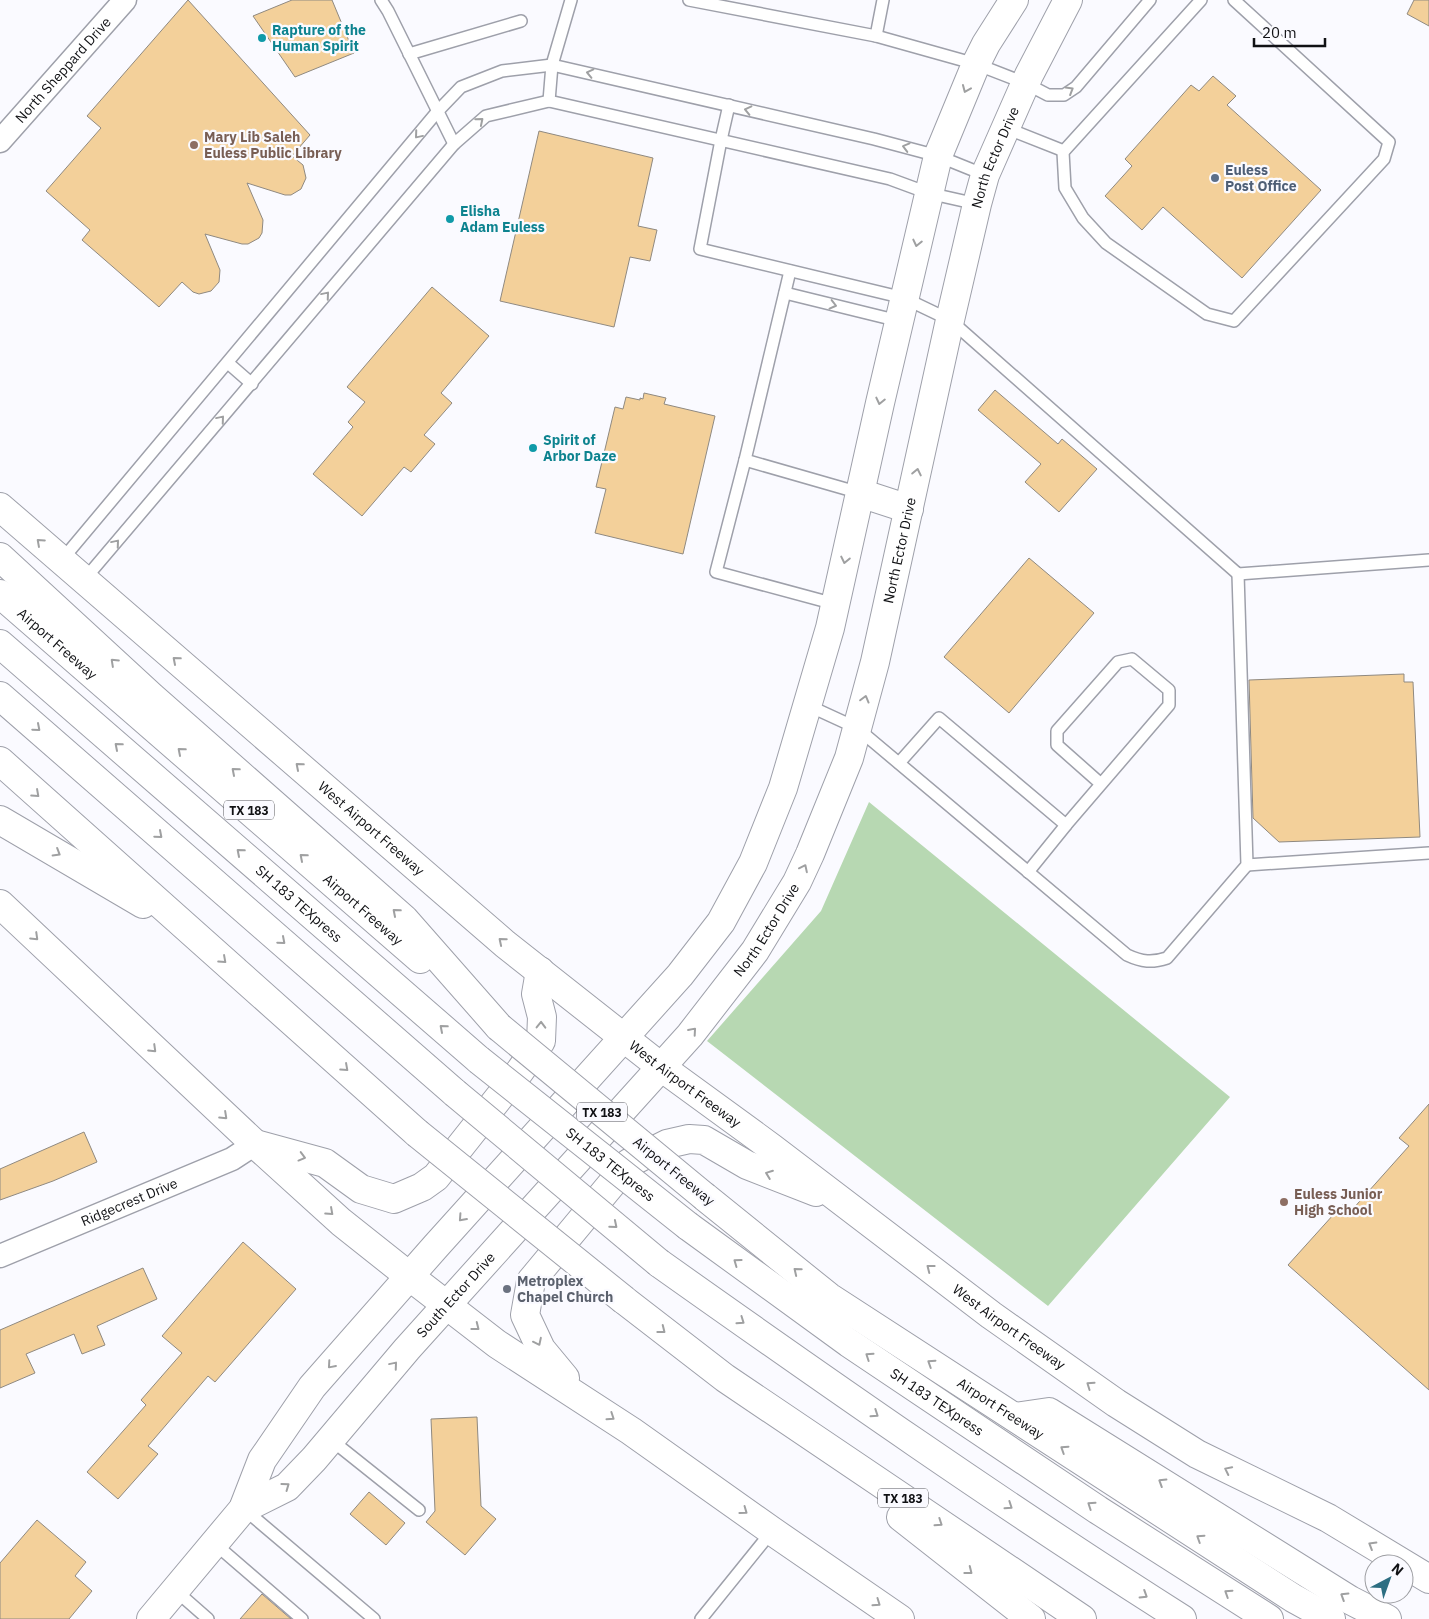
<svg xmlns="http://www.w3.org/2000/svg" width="1429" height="1619" font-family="'IBM Plex Sans',sans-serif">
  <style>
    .green { fill: #b7d8b2 }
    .building { fill: #f3d09a; stroke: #8f8980 }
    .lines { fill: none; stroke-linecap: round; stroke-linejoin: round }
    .lane-casing { stroke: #9ea0aa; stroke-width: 14 }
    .street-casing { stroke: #9ea0aa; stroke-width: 25 }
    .secondary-casing { stroke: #9ea0aa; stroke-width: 30 }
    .highway-casing { stroke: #9ea0aa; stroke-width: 30 }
    .lane { stroke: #fff; stroke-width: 11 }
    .street { stroke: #fff; stroke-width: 22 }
    .secondary { stroke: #fff; stroke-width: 28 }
    .highway { stroke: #fff; stroke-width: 28 }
    .highway-bridge-casing { stroke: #9ea0aa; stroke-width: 30; stroke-linecap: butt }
    .highway-bridge { stroke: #fff; stroke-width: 28 }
    .oneway { stroke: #9fa0a1 }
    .culture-dot { fill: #0f9aa8; stroke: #fafaff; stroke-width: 2 }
    .education-dot { fill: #8d6e63; stroke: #fafaff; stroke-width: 2 }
    .service-dot { fill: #5c6f8a; stroke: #fafaff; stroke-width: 2 }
    .worship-dot { fill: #6b7280; stroke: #fafaff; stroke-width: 2 }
    .labels { text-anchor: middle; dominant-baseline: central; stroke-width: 4.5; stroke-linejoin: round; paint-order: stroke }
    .shield { fill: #fafaff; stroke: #56575a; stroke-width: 1 }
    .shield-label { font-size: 12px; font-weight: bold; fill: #101114 }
    .culture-label { font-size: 14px; font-weight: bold; fill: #0d838f; stroke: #fafaff; text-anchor: start }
    .street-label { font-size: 14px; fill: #101114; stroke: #fafaff }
    .education-label { font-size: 14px; font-weight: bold; fill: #785e54; stroke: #fafaff; text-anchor: start }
    .service-label { font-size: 14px; font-weight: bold; fill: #4e5e75; stroke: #fafaff; text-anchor: start }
    .worship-label { font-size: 14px; font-weight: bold; fill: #5b616d; stroke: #fafaff; text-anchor: start }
  </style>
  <rect width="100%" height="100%" fill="#fafaff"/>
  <polygon class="green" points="869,802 1230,1097 1048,1306 707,1041 821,911"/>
  <g class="building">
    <polygon points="188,0 310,135 292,156 303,165 306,178 301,189 291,195 285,195 247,183 263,220 262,233 259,238 248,244 242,244 205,234 220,270 219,282 211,291 199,294 193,292 182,282 159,307 82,240 90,230 46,191 101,128 87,116"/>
    <polygon points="292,0 332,0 354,53 295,77 253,16"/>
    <polygon points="1414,0 1429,0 1429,26 1407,14"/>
    <polygon points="1213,76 1236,96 1227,105 1321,190 1242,278 1163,207 1142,230 1105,196 1132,166 1125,159 1191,85 1199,91"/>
    <polygon points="539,131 653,158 638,226 657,230 650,261 630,257 614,327 500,301"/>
    <polygon points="432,287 489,336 441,393 452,403 424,435 435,444 411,472 404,467 362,516 313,474 353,427 348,422 365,402 347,387"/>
    <polygon points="995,390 1058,444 1062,439 1097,469 1059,512 1025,482 1041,464 978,410"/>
    <polygon points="644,393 666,398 664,404 715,416 683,554 595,533 606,489 596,487 615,407 623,409 626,397 640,400 640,398 643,399"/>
    <polygon points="1029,558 1094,613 1009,713 944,657"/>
    <polygon points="1404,674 1404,682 1413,682 1420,837 1279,842 1253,818 1249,680"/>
    <polygon points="1429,1104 1429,1390 1288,1265 1343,1204 1351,1211 1409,1146 1399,1138"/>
    <polygon points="84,1132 97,1162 53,1181 0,1200 0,1169"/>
    <polygon points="243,1242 296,1289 215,1382 208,1376 148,1446 158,1454 118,1499 87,1472 146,1405 141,1400 182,1353 162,1336"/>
    <polygon points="143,1268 157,1299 97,1326 105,1345 82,1354 74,1334 26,1354 35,1373 0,1388 0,1330"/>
    <polygon points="477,1417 481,1506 496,1519 465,1555 426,1522 435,1511 431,1419"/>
    <polygon points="369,1492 405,1523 386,1545 350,1514"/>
    <polygon points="37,1520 86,1562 75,1576 92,1591 69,1619 0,1619 0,1563"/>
    <polygon points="262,1594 291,1619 240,1619"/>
  </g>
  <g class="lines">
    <defs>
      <g id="lane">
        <polyline points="381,0 388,11 454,144"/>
        <polyline points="689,0 876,36 976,64 1025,83 1048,95 1064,95 1076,87 1150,0"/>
        <polyline points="1201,0 1063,152 1065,188 1083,218 1106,243 1207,314 1234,321 1384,159 1389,142 1234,0"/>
        <polyline points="876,36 883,0"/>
        <polyline points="409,54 521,21"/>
        <polyline points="549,101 552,65 571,0"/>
        <polyline points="729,105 721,140 700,249 904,298 950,320 1238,574 1429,560"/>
        <polyline points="1006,128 1064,151"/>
        <polyline points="790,271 745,460 860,493"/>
        <polyline points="785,293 899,321"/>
        <polyline points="228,363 252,384"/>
        <polyline points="745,460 716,572 835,604"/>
        <polyline points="61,561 437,112 461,87 502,71 552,65 874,139 938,156 985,175"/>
        <polyline points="84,580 454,144 486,116 549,101 890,179 928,193 977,204"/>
        <path d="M807 705 857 728 1127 955C1142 962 1152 963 1167 958L1247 865 1238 574"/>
        <polyline points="899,763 939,718 1066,825 1028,872"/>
        <polyline points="1066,825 1169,705 1169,690 1132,659 1118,662 1057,731 1057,745 1101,784"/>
        <polyline points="1247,865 1429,853"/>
        <polyline points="330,1439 419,1510"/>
        <polyline points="244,1509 374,1619"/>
        <polyline points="214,1543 302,1619"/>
        <polyline points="175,1590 208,1619"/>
        <polyline points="701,1619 772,1531"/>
      </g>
      <g id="street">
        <path id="s1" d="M0 141 125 0"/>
        <path id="s2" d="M0 1256 232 1159 255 1144"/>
      </g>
      <g id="secondary">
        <polyline points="860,493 909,509"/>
        <path id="s3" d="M0 507 505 944 661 1067 772 1148 991 1315 1116 1403 1197 1454 1328 1518 1429 1579"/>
        <polyline points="0,904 255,1144 341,1222 409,1276 497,1344 631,1431 772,1531 900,1619"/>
        <polyline points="259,1145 325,1163 361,1189 394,1199 422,1187 436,1177 520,1071 541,1041 542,1017 536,994 540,971"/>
        <polyline points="565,1378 541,1349 525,1315 531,1281 629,1163 667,1144 689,1139 704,1140 747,1165 816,1192"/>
        <path id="s4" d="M243 1509 287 1487 314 1459 407 1349 690 1035 755 951 797 882 810 854 849 758 875 662 950 320 977 204 985 175 1029 75 1068 0"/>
        <polyline points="151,1619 243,1509 262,1460 312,1387 436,1246 680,975 721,922 753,863 783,788 830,628 880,403 938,156 976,64 986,44 1014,0"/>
      </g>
      <g id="highway">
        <polyline points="0,557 152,697 404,919 499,1027"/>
        <path id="s5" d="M0 594 420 959"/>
        <path id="s6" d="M0 644 479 1060"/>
        <polyline points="0,696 455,1093"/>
        <polyline points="0,761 417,1133"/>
        <polyline points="0,820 143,904"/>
        <path id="s7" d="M705 1197 829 1297 1293 1598 1331 1619"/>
        <path id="s8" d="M688 1226 849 1343 1098 1510 1269 1619"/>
        <path d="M659 1263C831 1385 1004 1506 1182 1619"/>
        <polyline points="624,1300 725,1378 1082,1619"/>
        <polyline points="1015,1417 1049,1412 1350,1600 1387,1619"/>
        <polyline points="901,1517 1031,1619"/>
      </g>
    </defs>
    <use href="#lane" class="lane-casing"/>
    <use href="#street" class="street-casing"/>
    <use href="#secondary" class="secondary-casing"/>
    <use href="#highway" class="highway-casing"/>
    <use href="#lane" class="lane"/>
    <use href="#street" class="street"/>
    <use href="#secondary" class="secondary"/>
    <use href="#highway" class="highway"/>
    <defs>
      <g id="highway-bridge">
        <polyline points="499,1027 705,1197"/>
        <path id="s9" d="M479 1060 688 1226"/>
        <polyline points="455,1093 659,1263"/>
        <polyline points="417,1133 624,1300"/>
      </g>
    </defs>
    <use href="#highway-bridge" class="highway-bridge-casing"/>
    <use href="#highway-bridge" class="highway-bridge"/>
  </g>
  <defs><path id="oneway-chevron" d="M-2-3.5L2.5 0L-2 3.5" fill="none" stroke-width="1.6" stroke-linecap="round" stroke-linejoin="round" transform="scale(1.25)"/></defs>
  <g class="oneway">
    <use href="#oneway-chevron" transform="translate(590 73) rotate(-167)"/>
    <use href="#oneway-chevron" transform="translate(966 89) rotate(113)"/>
    <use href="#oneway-chevron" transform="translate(1070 90) rotate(-31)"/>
    <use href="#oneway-chevron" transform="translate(748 110) rotate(-167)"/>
    <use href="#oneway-chevron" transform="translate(480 121) rotate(-40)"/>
    <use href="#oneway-chevron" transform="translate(418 135) rotate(130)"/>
    <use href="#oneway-chevron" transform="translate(906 147) rotate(-165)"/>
    <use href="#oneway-chevron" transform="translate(917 243) rotate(103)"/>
    <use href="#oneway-chevron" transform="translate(326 295) rotate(-50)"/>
    <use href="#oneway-chevron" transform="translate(833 305) rotate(14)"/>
    <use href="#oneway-chevron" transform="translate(880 401) rotate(103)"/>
    <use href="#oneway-chevron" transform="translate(221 419) rotate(-50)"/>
    <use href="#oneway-chevron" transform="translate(917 472) rotate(-78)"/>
    <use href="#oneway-chevron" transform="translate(40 542) rotate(-138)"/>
    <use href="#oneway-chevron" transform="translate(116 543) rotate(-50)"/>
    <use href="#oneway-chevron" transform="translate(845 560) rotate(102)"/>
    <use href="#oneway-chevron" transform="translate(176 660) rotate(-139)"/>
    <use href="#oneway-chevron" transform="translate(114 662) rotate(-137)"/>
    <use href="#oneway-chevron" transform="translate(865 699) rotate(-75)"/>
    <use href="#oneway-chevron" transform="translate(37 728) rotate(41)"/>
    <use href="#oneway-chevron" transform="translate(118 746) rotate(-139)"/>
    <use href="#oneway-chevron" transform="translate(181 751) rotate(-139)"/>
    <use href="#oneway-chevron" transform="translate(299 766) rotate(-139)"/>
    <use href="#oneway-chevron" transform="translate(235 771) rotate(-139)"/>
    <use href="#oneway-chevron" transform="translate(36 794) rotate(42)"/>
    <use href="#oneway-chevron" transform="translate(159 835) rotate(41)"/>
    <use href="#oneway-chevron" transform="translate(240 852) rotate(-139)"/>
    <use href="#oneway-chevron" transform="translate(57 853) rotate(31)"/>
    <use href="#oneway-chevron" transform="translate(303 857) rotate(-139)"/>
    <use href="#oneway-chevron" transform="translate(804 868) rotate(-64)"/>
    <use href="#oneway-chevron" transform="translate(396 912) rotate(-139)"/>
    <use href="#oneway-chevron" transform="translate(35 937) rotate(44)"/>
    <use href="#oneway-chevron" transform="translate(282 941) rotate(41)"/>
    <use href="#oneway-chevron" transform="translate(502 941) rotate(-140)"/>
    <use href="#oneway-chevron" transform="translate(223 960) rotate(42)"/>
    <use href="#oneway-chevron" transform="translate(541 1025) rotate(-89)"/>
    <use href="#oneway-chevron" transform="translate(443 1028) rotate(-139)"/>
    <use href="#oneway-chevron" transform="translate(693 1031) rotate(-49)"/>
    <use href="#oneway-chevron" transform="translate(153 1049) rotate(44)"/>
    <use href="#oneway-chevron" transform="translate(345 1068) rotate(42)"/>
    <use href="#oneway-chevron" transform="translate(224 1116) rotate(43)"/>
    <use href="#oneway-chevron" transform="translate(302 1157) rotate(15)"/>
    <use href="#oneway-chevron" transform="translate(769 1174) rotate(-159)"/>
    <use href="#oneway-chevron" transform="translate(330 1212) rotate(42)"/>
    <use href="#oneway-chevron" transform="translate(462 1218) rotate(132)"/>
    <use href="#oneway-chevron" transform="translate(614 1225) rotate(40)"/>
    <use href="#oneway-chevron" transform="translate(737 1262) rotate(-144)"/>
    <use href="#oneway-chevron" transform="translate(930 1268) rotate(-142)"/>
    <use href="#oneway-chevron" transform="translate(797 1271) rotate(-141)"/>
    <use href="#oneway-chevron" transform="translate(741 1321) rotate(35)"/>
    <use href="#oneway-chevron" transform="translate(476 1327) rotate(38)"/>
    <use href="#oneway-chevron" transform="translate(662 1330) rotate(38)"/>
    <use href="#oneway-chevron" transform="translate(538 1342) rotate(64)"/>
    <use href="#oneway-chevron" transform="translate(869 1356) rotate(-146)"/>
    <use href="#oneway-chevron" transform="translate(931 1363) rotate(-147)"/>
    <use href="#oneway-chevron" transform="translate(331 1365) rotate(131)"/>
    <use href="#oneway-chevron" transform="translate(394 1365) rotate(-50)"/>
    <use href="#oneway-chevron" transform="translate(1090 1385) rotate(-145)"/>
    <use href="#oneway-chevron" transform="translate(875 1414) rotate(34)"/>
    <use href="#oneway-chevron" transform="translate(611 1417) rotate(34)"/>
    <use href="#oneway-chevron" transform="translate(1064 1449) rotate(-147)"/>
    <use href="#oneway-chevron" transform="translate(1228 1470) rotate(-154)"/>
    <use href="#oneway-chevron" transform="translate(1162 1482) rotate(-148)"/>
    <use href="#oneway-chevron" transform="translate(286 1486) rotate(-36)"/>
    <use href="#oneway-chevron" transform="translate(1091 1505) rotate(-146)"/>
    <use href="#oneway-chevron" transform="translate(1009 1506) rotate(34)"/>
    <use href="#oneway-chevron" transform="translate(744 1511) rotate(36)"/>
    <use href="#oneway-chevron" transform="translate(939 1523) rotate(34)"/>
    <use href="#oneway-chevron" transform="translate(1200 1538) rotate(-147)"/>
    <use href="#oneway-chevron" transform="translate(1372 1545) rotate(-149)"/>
    <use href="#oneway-chevron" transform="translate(969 1571) rotate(38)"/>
    <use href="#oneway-chevron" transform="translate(1228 1593) rotate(-147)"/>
    <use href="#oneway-chevron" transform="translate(1144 1595) rotate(32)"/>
    <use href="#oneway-chevron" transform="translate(1344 1596) rotate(-148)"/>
    <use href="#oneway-chevron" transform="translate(877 1603) rotate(35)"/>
  </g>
  <g class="culture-dot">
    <circle cx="262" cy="38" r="5"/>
    <circle cx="450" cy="219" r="5"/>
    <circle cx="533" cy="448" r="5"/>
  </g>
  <g class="education-dot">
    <circle cx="194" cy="145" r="5"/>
    <circle cx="1284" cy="1202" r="5"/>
  </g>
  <circle class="service-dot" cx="1215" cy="178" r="5"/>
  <circle class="worship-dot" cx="507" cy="1289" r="5"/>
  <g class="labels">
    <g class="shield">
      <rect x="224" y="800.5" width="50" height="19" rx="4"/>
      <rect x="577" y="1102.5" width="50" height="19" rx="4"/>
      <rect x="878" y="1488.5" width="50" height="19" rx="4"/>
    </g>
    <g class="shield-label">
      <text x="249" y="810">TX 183</text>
      <text x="602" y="1112">TX 183</text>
      <text x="903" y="1498">TX 183</text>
    </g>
    <g class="culture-label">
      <text x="272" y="30">Rapture of the<tspan x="272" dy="16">Human Spirit</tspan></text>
      <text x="460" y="211">Elisha<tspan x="460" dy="16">Adam Euless</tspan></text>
      <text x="543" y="440">Spirit of<tspan x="543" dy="16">Arbor Daze</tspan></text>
    </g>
    <g class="street-label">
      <text stroke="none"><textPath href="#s1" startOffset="95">North Sheppard Drive</textPath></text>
      <text stroke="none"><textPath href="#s4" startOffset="1595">North Ector Drive</textPath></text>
      <text stroke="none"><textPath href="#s4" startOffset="1190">North Ector Drive</textPath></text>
      <text stroke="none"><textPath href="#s5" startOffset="76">Airport Freeway</textPath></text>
      <text stroke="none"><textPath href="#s3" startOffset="491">West Airport Freeway</textPath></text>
      <text stroke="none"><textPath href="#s6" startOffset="396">SH 183 TEXpress</textPath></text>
      <text stroke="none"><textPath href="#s5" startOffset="481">Airport Freeway</textPath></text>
      <text stroke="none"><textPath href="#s4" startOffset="785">North Ector Drive</textPath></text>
      <text stroke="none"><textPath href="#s3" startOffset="896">West Airport Freeway</textPath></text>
      <text stroke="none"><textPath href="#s9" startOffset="168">SH 183 TEXpress</textPath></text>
      <text transform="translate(674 1171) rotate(39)">Airport Freeway</text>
      <text stroke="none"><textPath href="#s2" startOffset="140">Ridgecrest Drive</textPath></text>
      <text stroke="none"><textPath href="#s4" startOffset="305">South Ector Drive</textPath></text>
      <text stroke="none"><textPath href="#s3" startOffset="1301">West Airport Freeway</textPath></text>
      <text stroke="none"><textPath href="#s8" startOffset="305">SH 183 TEXpress</textPath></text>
      <text stroke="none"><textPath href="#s7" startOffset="364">Airport Freeway</textPath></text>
    </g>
    <g class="education-label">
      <text x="204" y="137">Mary Lib Saleh<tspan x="204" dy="16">Euless Public Library</tspan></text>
      <text x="1294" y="1194">Euless Junior<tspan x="1294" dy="16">High School</tspan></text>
    </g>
    <g class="service-label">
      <text x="1225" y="170">Euless<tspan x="1225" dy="16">Post Office</tspan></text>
    </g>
    <g class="worship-label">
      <text x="517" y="1281">Metroplex<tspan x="517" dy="16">Chapel Church</tspan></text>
    </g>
  </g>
  <g transform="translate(1389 1579) rotate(41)"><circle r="24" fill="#fafaff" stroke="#9c9da1"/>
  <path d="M0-4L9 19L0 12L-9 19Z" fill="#2d6e82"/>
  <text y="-8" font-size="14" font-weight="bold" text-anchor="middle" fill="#101114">N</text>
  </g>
  <path d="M1254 38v8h71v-8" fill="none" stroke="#101114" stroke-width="2.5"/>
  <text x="1262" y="38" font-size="15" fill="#101114" stroke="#fafaff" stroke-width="4" paint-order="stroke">20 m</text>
</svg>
